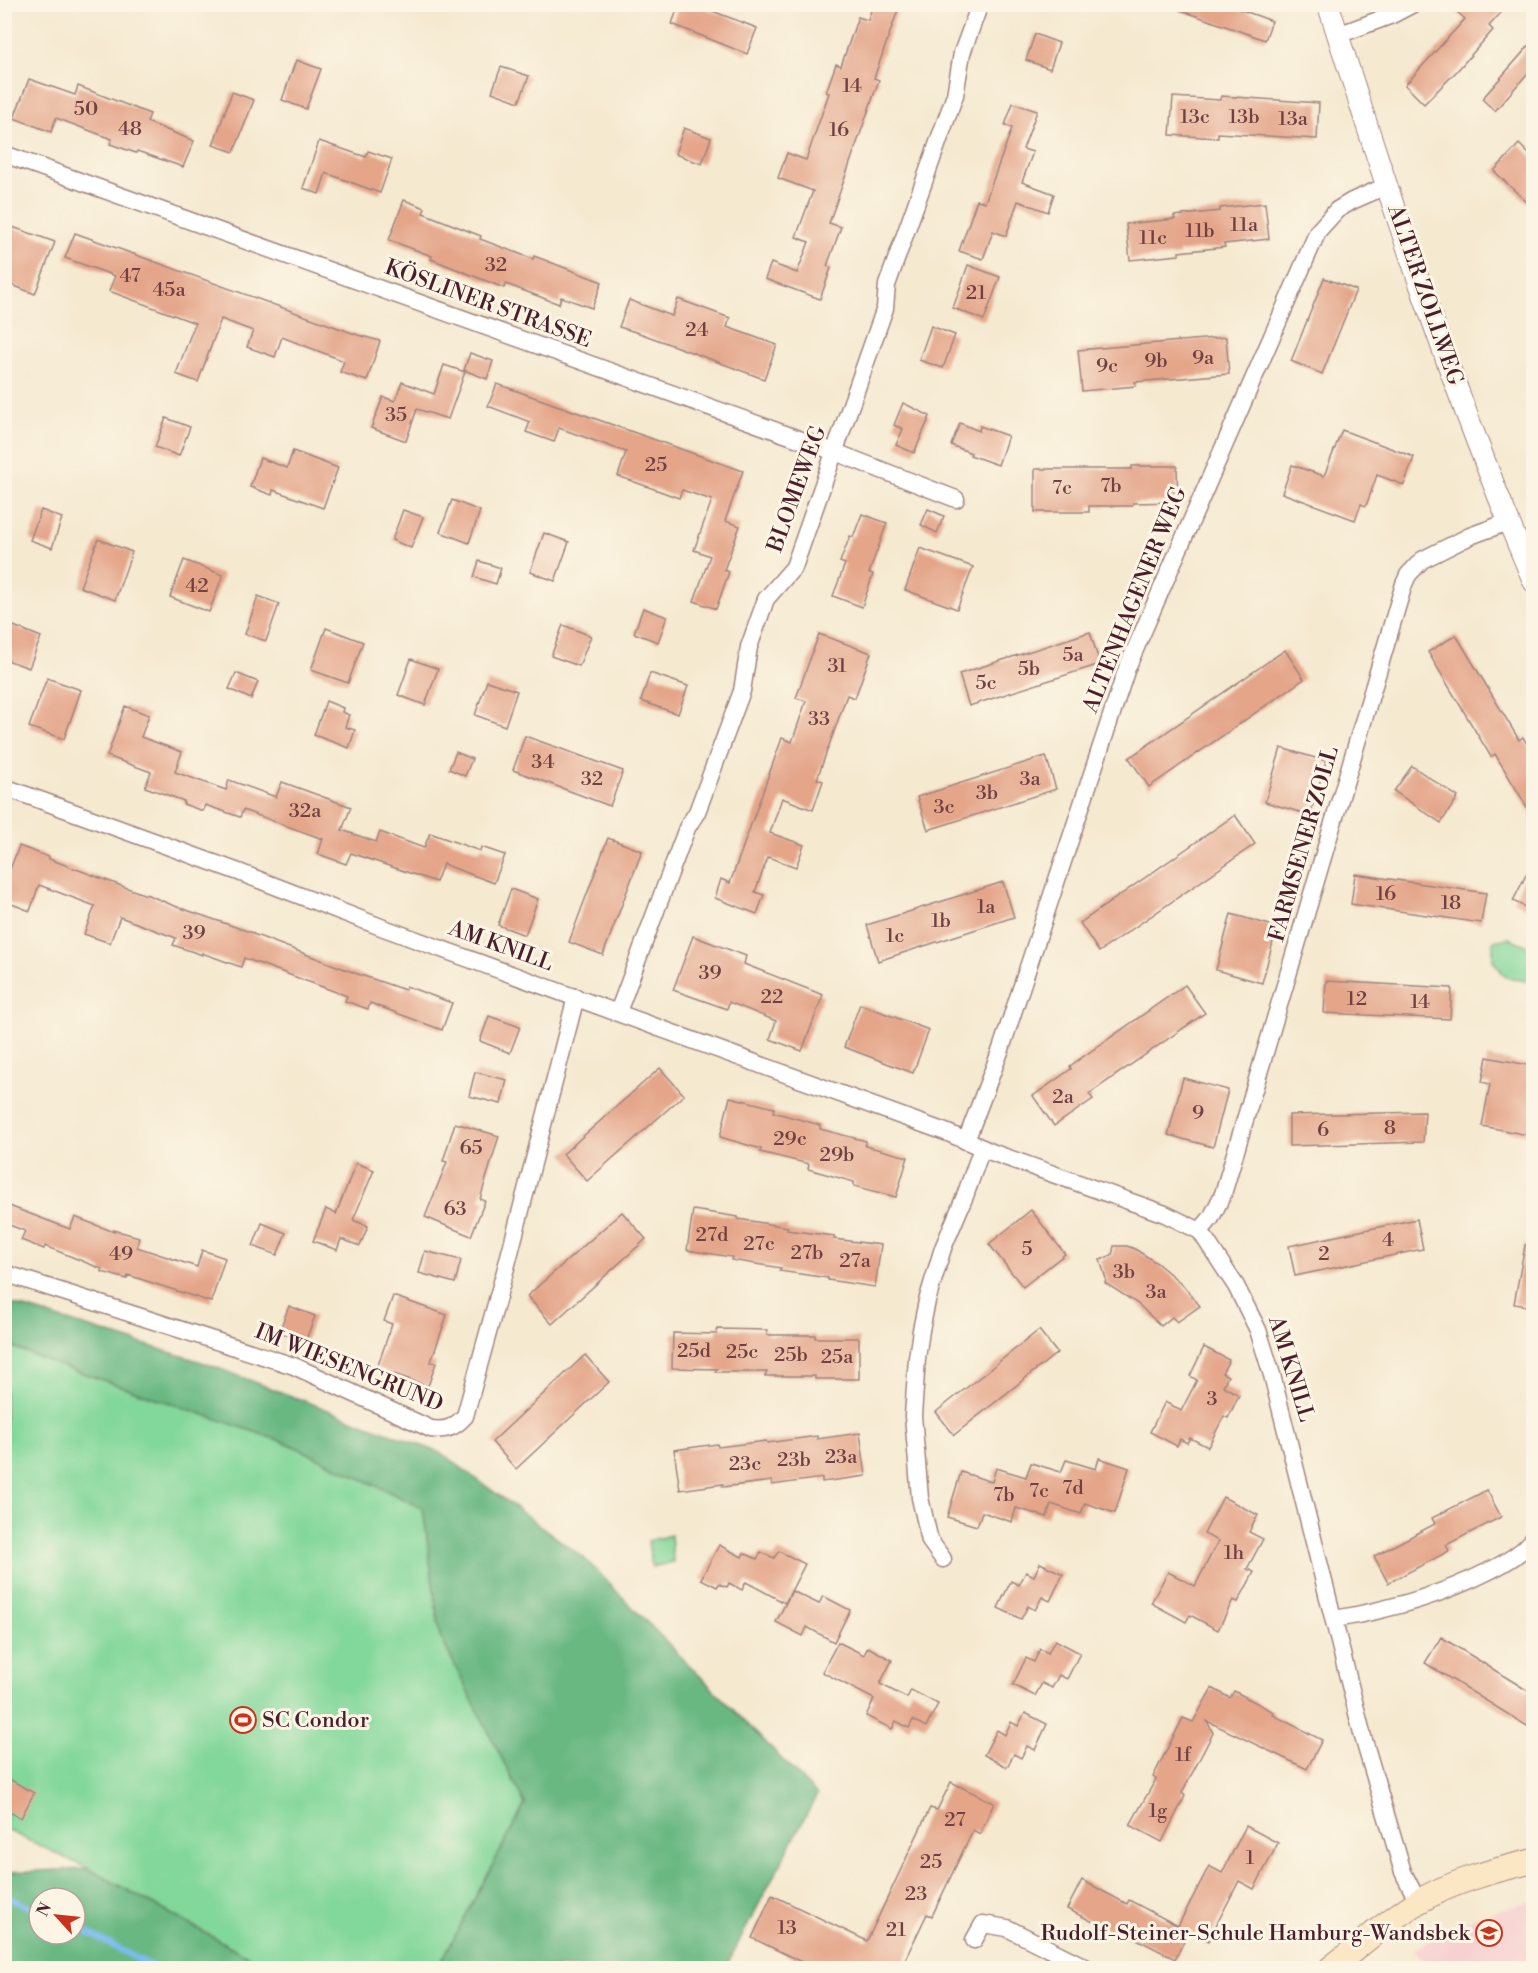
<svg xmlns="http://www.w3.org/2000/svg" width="1538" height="1973" font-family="'Libre Bodoni',serif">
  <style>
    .built { fill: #f7d0cf }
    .green { fill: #82d79a; stroke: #667b62; stroke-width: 1.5 }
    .forest { fill: #69b882; stroke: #5a6c56; stroke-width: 1.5; fill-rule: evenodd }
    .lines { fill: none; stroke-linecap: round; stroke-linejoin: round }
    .stream { stroke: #7dbbf0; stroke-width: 6 }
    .building { fill: #e4a589 }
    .minor-casing { stroke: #a0847e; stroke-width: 19 }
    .tertiary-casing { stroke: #a0847e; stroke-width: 23 }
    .secondary-casing { stroke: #a0847e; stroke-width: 26 }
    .minor { stroke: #fff; stroke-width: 16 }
    .tertiary { stroke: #fff; stroke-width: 21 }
    .secondary { stroke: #fbe7c3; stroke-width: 24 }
    .labels { text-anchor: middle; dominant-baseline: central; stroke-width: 6; stroke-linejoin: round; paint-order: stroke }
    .number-label { font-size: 20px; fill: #704042 }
    .street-label { font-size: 22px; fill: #4a1f2b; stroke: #fcf5e5 }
    .poi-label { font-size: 22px; fill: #4a1f2b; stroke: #fcf5e5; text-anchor: start }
  </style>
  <rect width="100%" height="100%" fill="#fcf5e5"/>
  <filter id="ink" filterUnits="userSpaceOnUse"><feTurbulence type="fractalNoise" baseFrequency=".0167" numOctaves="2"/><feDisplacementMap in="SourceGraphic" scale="12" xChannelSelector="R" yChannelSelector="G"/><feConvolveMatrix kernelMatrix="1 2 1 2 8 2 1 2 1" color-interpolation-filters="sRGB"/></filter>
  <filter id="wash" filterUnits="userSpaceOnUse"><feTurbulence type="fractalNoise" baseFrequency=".008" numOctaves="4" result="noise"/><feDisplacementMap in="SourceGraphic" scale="24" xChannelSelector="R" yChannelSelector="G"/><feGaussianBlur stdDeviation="1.35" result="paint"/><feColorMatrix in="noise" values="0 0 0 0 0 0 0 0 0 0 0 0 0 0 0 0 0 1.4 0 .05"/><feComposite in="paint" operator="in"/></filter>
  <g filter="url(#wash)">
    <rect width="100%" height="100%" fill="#f5e9d0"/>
    <polygon class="built" points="1533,1901 1533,1968 1429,1968 1414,1949 1476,1917"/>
    <g class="green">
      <polygon points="1509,938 1533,948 1533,969 1531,982 1506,977 1493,961 1493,941"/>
      <polygon points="5,1344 56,1364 287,1443 423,1508 440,1636 525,1804 438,1968 269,1968 89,1869 5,1829"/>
      <polygon points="671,1535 673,1562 652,1567 648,1541"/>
    </g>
    <g class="forest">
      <polygon points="5,1302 202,1362 441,1453 584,1558 817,1795 725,1968 438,1968 525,1804 440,1636 423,1508 287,1443 56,1364 5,1344"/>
      <path d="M89 1869 269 1968H5V1872ZM39 1898H75V1934H39Z"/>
    </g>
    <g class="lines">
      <g class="stream">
        <polyline points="4,1895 19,1903 39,1910"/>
        <polyline points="75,1926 155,1968"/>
      </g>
    </g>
    <g id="blocks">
      <g class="building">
        <polygon points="679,4 709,4 707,9 757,28 747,54 672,24"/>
        <polygon points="873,4 900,4 874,78 879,80 829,223 841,227 827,266 831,268 820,299 765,279 771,263 797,273 809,242 796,237 813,191 778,178 787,153 806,160 829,93 826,92 836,64 841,66 858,17 868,20"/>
        <polygon points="1171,4 1225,4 1272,21 1265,40 1171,7"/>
        <polygon points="1448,4 1509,4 1489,26 1493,30 1457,71 1424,104 1405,85 1465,19"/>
        <polygon points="1035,34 1059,43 1050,69 1026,60"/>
        <polygon points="1533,41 1533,67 1495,111 1482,99"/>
        <polygon points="296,60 321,69 306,109 282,100"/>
        <polygon points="501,67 529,76 519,102 492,92"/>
        <polygon points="29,79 75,95 78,86 150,114 147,122 194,141 183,167 137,151 136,153 110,144 112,139 56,118 51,132 14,118"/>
        <polygon points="232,92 254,100 234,152 213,145"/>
        <polygon points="1221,96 1319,103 1317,139 1218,133 1218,138 1170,135 1173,97 1220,100"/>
        <polygon points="1013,103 1037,111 1023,149 1033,152 1022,182 1054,194 1048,212 1018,201 1006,236 993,231 983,259 959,251 977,200 985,202 1012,128 1005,125"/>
        <polygon points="684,128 711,138 702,164 675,154"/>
        <polygon points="319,141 366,157 368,151 392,159 380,193 326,173 319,194 303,188"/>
        <polygon points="1519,144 1533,158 1533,208 1494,171"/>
        <polygon points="404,200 425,208 423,213 481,236 480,239 533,259 534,256 602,282 592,308 561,297 559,304 506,284 504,288 431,259 432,256 389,240"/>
        <polygon points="1265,203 1269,239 1224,244 1225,247 1179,252 1179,255 1130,260 1126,224 1175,219 1174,216 1220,211 1220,208"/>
        <polygon points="4,224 55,242 35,294 4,282"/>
        <polygon points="75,233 358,335 380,341 367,381 340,372 344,361 282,337 275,357 247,347 253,331 221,319 198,382 176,374 195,323 109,291 115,276 65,258"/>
        <polygon points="968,265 1000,277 984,320 953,308"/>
        <polygon points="1324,278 1356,290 1322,374 1291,361"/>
        <polygon points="678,299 730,318 727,327 777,345 764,379 642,334 619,327 629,300 672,316"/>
        <polygon points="931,326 955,335 943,368 919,360"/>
        <polygon points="1226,337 1229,374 1135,382 1136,386 1082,391 1078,350"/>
        <polygon points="470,353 493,361 487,379 464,370"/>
        <polygon points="444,365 465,372 448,419 417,409 406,441 371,428 383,397 395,401 402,382 434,394"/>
        <polygon points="497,384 743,471 725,521 740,526 724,570 729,572 716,609 694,601 710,556 694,550 712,500 682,490 679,498 618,476 626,452 559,428 554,442 526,432 530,422 488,406"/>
        <polygon points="903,403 930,416 914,453 896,445 903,429 894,425"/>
        <polygon points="166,418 190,427 179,456 155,447"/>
        <polygon points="960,423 979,431 980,426 1008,436 998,465 970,455 971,453 951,445"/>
        <polygon points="1342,430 1414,457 1404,485 1377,475 1366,506 1361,504 1355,520 1282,493 1292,465 1324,476"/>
        <polygon points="293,451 338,468 323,508 273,490 272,495 250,487 260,458 287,468"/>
        <polygon points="1132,466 1177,466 1178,502 1133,503 1132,506 1089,506 1089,512 1035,512 1035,469 1132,469"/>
        <polygon points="452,500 480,511 469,543 440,532"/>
        <polygon points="928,509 944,516 937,533 921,525"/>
        <polygon points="41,510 62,518 52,548 30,540"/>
        <polygon points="403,510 423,517 411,548 392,540"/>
        <polygon points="862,514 887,523 869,573 873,574 862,607 833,596 845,564 840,562 850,536 853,537"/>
        <polygon points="544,533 569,542 555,581 530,572"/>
        <polygon points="98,539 132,552 115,600 80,587"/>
        <polygon points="920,548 973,567 957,609 905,590"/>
        <polygon points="184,560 223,575 209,612 170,597"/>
        <polygon points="479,561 501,568 496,584 474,577"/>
        <polygon points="258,596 279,604 266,641 245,634"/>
        <polygon points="643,608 667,617 658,642 634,633"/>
        <polygon points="11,625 41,637 29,668 4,659 4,642"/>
        <polygon points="563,625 591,636 579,666 551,656"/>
        <polygon points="326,628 363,642 348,683 311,670"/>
        <polygon points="1090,632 1100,664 969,706 959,674"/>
        <polygon points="819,634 871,653 855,698 847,695 817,779 823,781 813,810 782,798 770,833 804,845 796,867 768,857 755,892 764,895 757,914 715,898 721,879 730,883 782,738 792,742 806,701 796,698"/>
        <polygon points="1456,635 1519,740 1523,737 1533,754 1533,817 1495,754 1491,757 1428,652"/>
        <polygon points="1285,650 1304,679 1149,787 1129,758"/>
        <polygon points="411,659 438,669 425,705 398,695"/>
        <polygon points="236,673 258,682 251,699 229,689"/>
        <polygon points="650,673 688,686 678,714 641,701"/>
        <polygon points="47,678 81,690 64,739 29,727"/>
        <polygon points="487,681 517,691 505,726 475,715"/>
        <polygon points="326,701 343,708 342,712 349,715 345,727 355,730 349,748 314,735"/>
        <polygon points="125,706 149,715 141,737 182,752 175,772 226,790 229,780 276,797 282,782 351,807 342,830 376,842 380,832 424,848 430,833 480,851 481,847 505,855 494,883 443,864 436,882 351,853 346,864 318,854 323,839 243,810 240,817 205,805 203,811 183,804 184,801 145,787 151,772 107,756"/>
        <polygon points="525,736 623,771 610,806 513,770"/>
        <polygon points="1281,748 1326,761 1310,815 1265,802"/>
        <polygon points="456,752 472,759 465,776 449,769"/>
        <polygon points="1046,756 1056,789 928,830 917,797"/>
        <polygon points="1412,766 1458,797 1441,823 1394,791"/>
        <polygon points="1235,815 1255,844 1099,952 1080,923"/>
        <polygon points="608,838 642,851 603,955 569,942"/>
        <polygon points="19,846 49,857 49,859 146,895 146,894 172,905 253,933 253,934 355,973 405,990 406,986 452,1003 442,1030 370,1003 368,1009 345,1001 347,996 244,958 241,967 202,953 202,955 173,945 176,938 120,917 110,943 84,934 95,906 39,885 30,911 4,901 4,885"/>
        <polygon points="1533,861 1533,911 1513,901"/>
        <polygon points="1355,874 1486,893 1481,923 1351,904"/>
        <polygon points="1003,882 1014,917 878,961 867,925"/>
        <polygon points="511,889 538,899 525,935 498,925"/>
        <polygon points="1231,914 1277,927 1262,983 1216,970"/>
        <polygon points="693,936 746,956 744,964 823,995 802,1051 770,1039 776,1021 729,1002 727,1009 673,990"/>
        <polygon points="1326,981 1452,988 1450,1019 1324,1013"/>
        <polygon points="1185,985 1205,1013 1089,1094 1093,1099 1054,1126 1033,1096 1071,1069 1070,1066"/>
        <polygon points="860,1004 929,1030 913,1073 844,1047"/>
        <polygon points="489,1016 520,1027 510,1053 480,1041"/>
        <polygon points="1487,1057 1533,1066 1533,1136 1482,1126 1490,1084 1482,1082"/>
        <polygon points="660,1068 684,1095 587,1181 563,1154"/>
        <polygon points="475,1072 507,1080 501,1104 469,1096"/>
        <polygon points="1183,1078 1228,1090 1213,1147 1168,1135"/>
        <polygon points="730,1097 774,1108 773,1112 820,1125 820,1129 866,1141 865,1146 908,1157 896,1197 854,1186 854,1182 808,1169 809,1164 760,1152 761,1149 720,1137"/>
        <polygon points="1425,1112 1423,1142 1289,1146 1289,1115"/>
        <polygon points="455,1123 499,1136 480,1199 485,1201 471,1236 425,1217 447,1162 443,1161"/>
        <polygon points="356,1163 374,1170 353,1220 368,1226 360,1246 341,1239 337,1250 313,1241 326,1209 336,1214"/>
        <polygon points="4,1204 70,1229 75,1217 114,1232 114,1230 139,1237 137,1247 197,1267 202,1250 225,1258 211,1302 128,1275 127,1279 102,1272 102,1269 45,1246 44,1249 21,1240 25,1231 4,1223"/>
        <polygon points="693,1210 738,1217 738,1219 788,1227 787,1230 834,1236 834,1239 881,1245 875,1287 828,1280 828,1278 779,1271 781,1268 731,1260 732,1257 687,1250"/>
        <polygon points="1031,1210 1065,1254 1023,1287 989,1244"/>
        <polygon points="622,1212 646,1239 552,1324 527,1296"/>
        <polygon points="1417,1219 1423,1249 1295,1276 1289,1246"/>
        <polygon points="262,1223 286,1233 277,1255 253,1246"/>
        <polygon points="1525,1245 1533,1246 1533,1307 1514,1304"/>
        <polygon points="1114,1246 1127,1246 1135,1249 1157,1263 1182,1284 1200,1306 1177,1322 1172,1317 1161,1326 1138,1304 1105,1283 1106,1279 1100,1260 1112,1255"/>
        <polygon points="425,1251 461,1260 455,1283 419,1273"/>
        <polygon points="393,1296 447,1315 431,1362 436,1363 428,1386 377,1368 392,1324 384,1321"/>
        <polygon points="289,1306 315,1316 305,1342 279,1332"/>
        <polygon points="717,1329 767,1330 767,1335 815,1335 815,1338 859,1338 859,1379 815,1379 815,1376 765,1376 767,1372 715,1372 717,1369 672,1368 673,1333 717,1334"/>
        <polygon points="1039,1330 1057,1353 954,1435 936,1412"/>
        <polygon points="1204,1347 1229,1360 1222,1373 1228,1376 1223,1386 1239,1395 1228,1418 1224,1416 1208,1447 1190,1438 1187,1443 1180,1439 1177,1446 1150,1432 1165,1402 1181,1411 1197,1380 1190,1376"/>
        <polygon points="585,1355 609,1382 516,1469 492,1442"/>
        <polygon points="860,1433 866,1476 822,1482 822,1478 772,1485 772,1481 722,1487 723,1484 680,1490 674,1450 717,1444 718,1447 766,1441 767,1443 817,1436 817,1439"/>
        <polygon points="1099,1458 1129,1468 1115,1513 1085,1503 1081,1514 1051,1504 1047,1517 1016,1508 1012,1522 982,1512 977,1526 947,1517 961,1472 992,1482 996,1468 1026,1477 1031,1463 1061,1472 1066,1460 1096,1469"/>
        <polygon points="1487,1490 1501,1517 1446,1545 1449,1551 1388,1583 1374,1556 1435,1524 1432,1518"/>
        <polygon points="1223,1497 1258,1515 1249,1532 1263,1539 1247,1569 1254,1572 1238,1602 1233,1600 1218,1630 1190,1615 1186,1622 1151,1603 1168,1572 1195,1586 1218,1541 1204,1534"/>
        <polygon points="719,1545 742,1557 744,1553 757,1559 761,1552 774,1558 779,1551 805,1564 785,1603 746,1582 742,1590 729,1583 727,1587 719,1584 717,1587 701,1579"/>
        <polygon points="1040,1563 1063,1574 1050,1601 1042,1597 1035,1610 1028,1606 1021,1619 998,1608 1011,1581 1019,1585 1026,1572 1034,1576"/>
        <polygon points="792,1591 819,1604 823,1596 850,1610 834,1642 807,1627 803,1636 776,1622"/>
        <polygon points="1441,1637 1533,1694 1533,1716 1527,1726 1425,1663"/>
        <polygon points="1055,1640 1080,1653 1067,1679 1059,1675 1052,1688 1042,1683 1035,1696 1013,1685 1026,1658 1034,1662 1040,1649 1048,1653"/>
        <polygon points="838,1642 864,1655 868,1647 892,1660 880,1684 907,1698 911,1690 938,1704 926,1727 913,1720 909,1728 896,1721 892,1729 866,1716 874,1699 822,1672"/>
        <polygon points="1212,1688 1230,1698 1234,1691 1274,1712 1273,1715 1322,1740 1307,1769 1207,1721 1213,1733 1182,1793 1185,1796 1162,1842 1130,1825 1156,1779 1153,1777 1183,1718 1193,1722"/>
        <polygon points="1025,1713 1047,1724 1035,1750 1027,1746 1021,1758 1014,1754 1007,1767 984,1755 997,1730 1005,1735 1011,1722 1018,1726"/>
        <polygon points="4,1776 34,1793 21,1818 4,1809"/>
        <polygon points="951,1782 994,1803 980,1834 973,1830 932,1916 927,1914 901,1968 814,1968 752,1938 772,1895 867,1941 930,1808 937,1810"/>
        <polygon points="1246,1826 1278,1843 1254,1889 1239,1881 1208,1941 1189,1931 1175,1959 1123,1932 1121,1936 1067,1909 1082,1880 1127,1904 1129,1900 1178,1926 1209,1866 1222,1873"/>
      </g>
    </g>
  </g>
  <g filter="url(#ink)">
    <use href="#blocks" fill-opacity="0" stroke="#a0847e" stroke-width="1.5"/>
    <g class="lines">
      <defs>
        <g id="minor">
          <polyline points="1338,35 1392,15 1413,4"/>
          <polyline points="4,154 835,452 956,499"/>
          <polyline points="4,787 236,871 381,927 948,1133 994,1153 1165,1214 1200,1231 1236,1286 1258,1330 1272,1375 1363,1737 1403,1872 1418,1902"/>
          <polyline points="618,1012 687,828 697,812 742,691 749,647 766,599 794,567 885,308 887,285 955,95 962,53 980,4"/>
          <polyline points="966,1141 1001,1049 1127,668 1318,231 1337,210 1352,201 1386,186"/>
          <polyline points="1200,1231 1211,1218 1223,1194 1404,584 1408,575 1422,560 1470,536 1508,522"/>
          <path d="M4 1273 294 1366 431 1429C447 1431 455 1427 465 1416L507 1264 576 997"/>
          <polyline points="943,1559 930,1541 920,1498 913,1416 917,1358 921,1330 927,1301 943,1248 965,1196 982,1148"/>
          <path d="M1335 1619C1389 1610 1440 1596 1489 1571 1505 1563 1523 1553 1534 1538"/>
          <polyline points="974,1940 983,1924 1007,1928 1087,1968"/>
        </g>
        <path id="tertiary" d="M1328 4C1390 199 1453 394 1534 582"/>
        <path id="secondary" d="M1331 1968C1359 1946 1386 1922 1416 1903 1450 1882 1495 1870 1534 1861"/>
      </defs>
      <use href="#minor" class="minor-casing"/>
      <use href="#tertiary" class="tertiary-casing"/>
      <use href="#secondary" class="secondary-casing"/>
      <use href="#minor" class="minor"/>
      <use href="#tertiary" class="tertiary"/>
      <use href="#secondary" class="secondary"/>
    </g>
  </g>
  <defs>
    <symbol id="stadium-ring" viewBox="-11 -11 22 22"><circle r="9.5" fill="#fcf5e5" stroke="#c8321e" stroke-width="1.5"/><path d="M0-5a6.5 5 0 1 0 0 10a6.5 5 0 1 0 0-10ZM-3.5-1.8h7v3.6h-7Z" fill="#c8321e"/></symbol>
    <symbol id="school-ring" viewBox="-11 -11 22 22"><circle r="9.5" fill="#fcf5e5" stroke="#c8321e" stroke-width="1.5"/><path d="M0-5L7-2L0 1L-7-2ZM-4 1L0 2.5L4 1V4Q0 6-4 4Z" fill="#c8321e"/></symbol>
  </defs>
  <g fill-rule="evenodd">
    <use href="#stadium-ring" x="228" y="1705" width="30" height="30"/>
    <use href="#school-ring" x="1474" y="1918" width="30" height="30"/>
  </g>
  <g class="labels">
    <g class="number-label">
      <text x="852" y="86">14</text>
      <text x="86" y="109">50</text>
      <text x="1195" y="117">13c</text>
      <text x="1244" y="117">13b</text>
      <text x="1293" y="119">13a</text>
      <text x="130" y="129">48</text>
      <text x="839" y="130">16</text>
      <text x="1244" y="225">11a</text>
      <text x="1200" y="231">11b</text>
      <text x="1153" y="238">11c</text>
      <text x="496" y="265">32</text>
      <text x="130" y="276">47</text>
      <text x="169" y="290">45a</text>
      <text x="976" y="293">21</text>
      <text x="697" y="330">24</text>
      <text x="1203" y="358">9a</text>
      <text x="1156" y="361">9b</text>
      <text x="1107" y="366">9c</text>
      <text x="396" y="415">35</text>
      <text x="656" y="465">25</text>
      <text x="1111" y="486">7b</text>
      <text x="1062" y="488">7c</text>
      <text x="197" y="586">42</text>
      <text x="1073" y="655">5a</text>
      <text x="837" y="666">31</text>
      <text x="1029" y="669">5b</text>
      <text x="986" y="683">5c</text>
      <text x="819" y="719">33</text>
      <text x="543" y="762">34</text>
      <text x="592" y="779">32</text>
      <text x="1030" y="779">3a</text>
      <text x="987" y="793">3b</text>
      <text x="944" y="807">3c</text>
      <text x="305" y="811">32a</text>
      <text x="1386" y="894">16</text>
      <text x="1451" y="903">18</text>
      <text x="986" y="907">1a</text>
      <text x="941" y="921">1b</text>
      <text x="194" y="933">39</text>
      <text x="895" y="936">1c</text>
      <text x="710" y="973">39</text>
      <text x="772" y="997">22</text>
      <text x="1357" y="999">12</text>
      <text x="1420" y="1002">14</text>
      <text x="1063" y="1097">2a</text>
      <text x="1198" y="1113">9</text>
      <text x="1390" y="1128">8</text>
      <text x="1323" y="1130">6</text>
      <text x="790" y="1139">29c</text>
      <text x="471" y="1148">65</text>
      <text x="837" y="1155">29b</text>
      <text x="455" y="1209">63</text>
      <text x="712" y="1235">27d</text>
      <text x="1388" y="1240">4</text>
      <text x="759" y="1244">27c</text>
      <text x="1027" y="1249">5</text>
      <text x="807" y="1253">27b</text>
      <text x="121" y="1254">49</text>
      <text x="1324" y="1254">2</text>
      <text x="855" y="1261">27a</text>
      <text x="1124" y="1272">3b</text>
      <text x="1156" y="1292">3a</text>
      <text x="694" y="1351">25d</text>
      <text x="742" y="1352">25c</text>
      <text x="791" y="1355">25b</text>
      <text x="837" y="1357">25a</text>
      <text x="1212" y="1399">3</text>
      <text x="841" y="1457">23a</text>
      <text x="794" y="1460">23b</text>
      <text x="745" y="1464">23c</text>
      <text x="1073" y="1488">7d</text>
      <text x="1039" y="1491">7c</text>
      <text x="1004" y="1495">7b</text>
      <text x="1234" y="1553">1h</text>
      <text x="1183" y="1755">1f</text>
      <text x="1158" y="1811">1g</text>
      <text x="955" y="1820">27</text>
      <text x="1250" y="1858">1</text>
      <text x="931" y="1862">25</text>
      <text x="916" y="1894">23</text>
      <text x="787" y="1928">13</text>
      <text x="896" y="1930">21</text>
    </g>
    <g class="street-label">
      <text transform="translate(1425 295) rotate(71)">ALTER ZOLLWEG</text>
      <text transform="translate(488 304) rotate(20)">KÖSLINER STRASSE</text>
      <text transform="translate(797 489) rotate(-70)">BLOMEWEG</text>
      <text transform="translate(1135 600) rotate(-68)">ALTENHAGENER WEG</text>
      <text transform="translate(1304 844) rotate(-74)">FARMSENER ZOLL</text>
      <text transform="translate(501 946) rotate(20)">AM KNILL</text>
      <text transform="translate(349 1368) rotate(22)">IM WIESENGRUND</text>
      <text transform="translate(1291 1369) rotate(73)">AM KNILL</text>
    </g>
    <g class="poi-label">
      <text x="262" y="1720">SC Condor</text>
      <text x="1470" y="1933" text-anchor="end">Rudolf-Steiner-Schule Hamburg-Wandsbek</text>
    </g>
  </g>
  <rect width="1538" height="1973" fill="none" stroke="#fcf5e5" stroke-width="24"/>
  <g transform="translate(57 1916) rotate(297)"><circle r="28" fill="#fcf5e5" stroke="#b59f9b" stroke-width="1.5"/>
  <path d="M0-4.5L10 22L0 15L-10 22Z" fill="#c8321e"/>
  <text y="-9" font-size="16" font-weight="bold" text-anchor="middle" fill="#4a1f2b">N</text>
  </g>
</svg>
